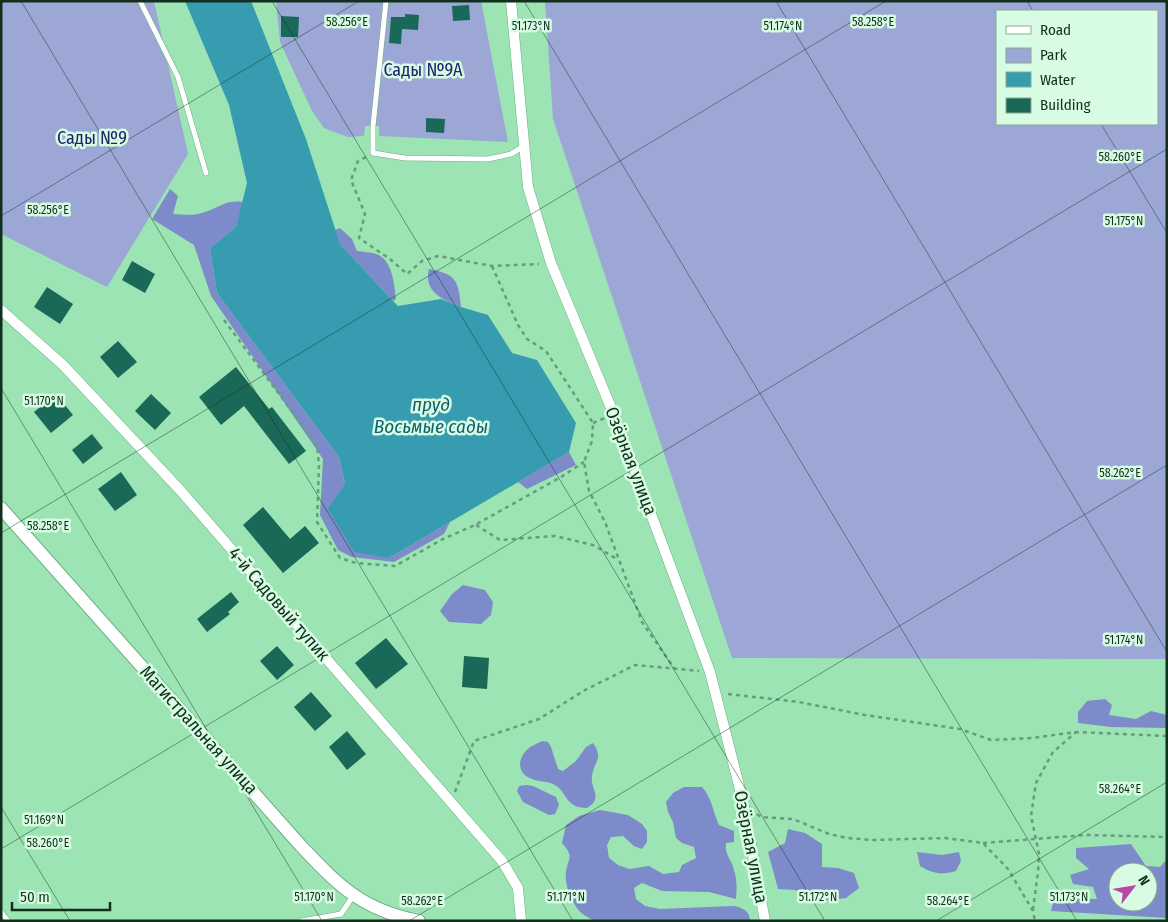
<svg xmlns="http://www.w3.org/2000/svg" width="1168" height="922" font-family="'Fira Sans Condensed',sans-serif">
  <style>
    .green { fill: #9ca7d6; fill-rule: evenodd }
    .forest { fill: #7d8bca; fill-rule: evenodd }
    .water { fill: #389cb1 }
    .building { fill: #1a6857 }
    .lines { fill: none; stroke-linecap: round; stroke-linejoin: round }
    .service-casing { stroke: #68af80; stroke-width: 6 }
    .minor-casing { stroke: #68af80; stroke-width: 11 }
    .tertiary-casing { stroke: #68af80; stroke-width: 14 }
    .path { stroke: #669e78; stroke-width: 2.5; stroke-dasharray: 4 4; stroke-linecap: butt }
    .service { stroke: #fff; stroke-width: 5 }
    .minor { stroke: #fff; stroke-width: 10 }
    .tertiary { stroke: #fff; stroke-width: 12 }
    .ticks { fill: none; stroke: #112f1c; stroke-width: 1; stroke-opacity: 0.45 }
    .labels { text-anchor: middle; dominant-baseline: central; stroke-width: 5; stroke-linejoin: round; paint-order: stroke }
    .park-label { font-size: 18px; fill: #1f236c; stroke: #d8fce3 }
    .street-label { font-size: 18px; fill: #112f1c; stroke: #d8fce3 }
    .water-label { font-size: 19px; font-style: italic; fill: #0f606f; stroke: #d8fce3 }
    .ticks-label { font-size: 12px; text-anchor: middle; fill: #112f1c; stroke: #d8fce3; stroke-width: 5; stroke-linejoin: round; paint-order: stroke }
  </style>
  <rect width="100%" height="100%" fill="#9ce4b3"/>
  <g class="green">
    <polygon points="1,1 154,1 188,154 107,287 1,234"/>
    <polygon points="276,1 481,1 508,142 379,136 379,126 365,126 364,136 348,137 324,128 312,111 280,42"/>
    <path d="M545 1H1167V659L732 658 553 119ZM997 11H1157V124H997Z"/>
  </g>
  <g class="forest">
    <path d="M170 189 178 196 173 214C185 215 196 216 208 211 222 206 227 200 243 202L236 227 210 248 217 293 339 457 345 484 389 558 450 522 444 534 394 562 352 557 338 550 320 515 323 459 211 296 194 245 152 219Z"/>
    <path d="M340 228 352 239 357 251C363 252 370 252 376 254 393 260 394 284 396 299L393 301 340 244 335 230Z"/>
    <path d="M429 269C457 274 458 281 461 307 443 300 423 292 429 269Z"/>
    <polygon points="569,452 576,465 527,489 518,482"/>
    <polygon points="463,585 485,590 493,602 491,615 481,624 449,622 440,611 452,594"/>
    <polygon points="1105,699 1112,705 1109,715 1136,719 1151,711 1167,715 1167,728 1111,727 1078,723 1078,712 1087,701"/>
    <path d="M542 741 548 742 551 747 558 769 563 771 576 761 586 747 593 743C604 759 594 761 592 776 590 789 604 798 587 808 564 808 568 791 553 784 546 781 537 782 530 778 519 774 517 761 525 752 529 747 536 744 542 741Z"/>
    <polygon points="526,785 533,786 556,797 559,805 555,814 549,815 523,802 517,791 519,786"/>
    <path d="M684 787H702C712 798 713 812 719 825L734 831V842L726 843C724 854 732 860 734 870 737 880 737 889 736 899L709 892 662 891 642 883 634 888 636 899 645 906 660 909 734 906C743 908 750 911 750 921H595C591 919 587 917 584 915 573 907 564 885 566 872 569 856 574 857 562 843L566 825 579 816 600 810 628 815 642 824 647 831V842L642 849 634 846 623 836 611 837 607 845 609 858 618 865 629 869 649 866 663 874 679 872 682 865 696 858 694 847 682 843 676 838 673 822 668 812 666 802 673 793Z"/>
    <polygon points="788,829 805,833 822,844 822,867 838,868 854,873 859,888 846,898 824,901 795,890 778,889 768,852 785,843"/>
    <path d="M1131 844 1146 866 1160 867 1167 859V918L1051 911 1054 898 1097 899 1093 887 1073 884 1070 875 1089 869 1076 858V848ZM1118 872H1148V902H1118Z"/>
    <path d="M917 852 942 855 959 852 961 861 956 871C942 875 933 874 920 866Z"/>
  </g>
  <polygon class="water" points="185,1 251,1 306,139 340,244 393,301 398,306 441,299 461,307 488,315 512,353 537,360 576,423 569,452 389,558 354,552 328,509 345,484 339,457 217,293 210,248 236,227 247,183 229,105"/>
  <g class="building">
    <polygon points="469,5 470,20 453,21 452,6"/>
    <polygon points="405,14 419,15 418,30 402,29 401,44 389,43 391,17 405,17"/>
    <polygon points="281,16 299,17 298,37 281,37"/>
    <polygon points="426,118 445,119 444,133 426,132"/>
    <polygon points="132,261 155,274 145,293 122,280"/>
    <polygon points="47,287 73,304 60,324 34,307"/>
    <polygon points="118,341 137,362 118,378 100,357"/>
    <polygon points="236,367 269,409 272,407 306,451 289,464 244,406 221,425 199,397"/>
    <polygon points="56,394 73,415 51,433 34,412"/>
    <polygon points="151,394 171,413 155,430 135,411"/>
    <polygon points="92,434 103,448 83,464 72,450"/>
    <polygon points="121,472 137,495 115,511 98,489"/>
    <polygon points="263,507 290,539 305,526 319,543 283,573 243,525"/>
    <polygon points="231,592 239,602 228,612 230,614 207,632 197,619"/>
    <polygon points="386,638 408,664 376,689 355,663"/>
    <polygon points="277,646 294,665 277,680 260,661"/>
    <polygon points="464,656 489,658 487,689 462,687"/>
    <polygon points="311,692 332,716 315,731 294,707"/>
    <polygon points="347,731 366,754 347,770 329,747"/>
  </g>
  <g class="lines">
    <defs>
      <g id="service">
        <polyline points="140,1 178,77 206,173"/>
        <polyline points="386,1 373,126 373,153 405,158 488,159 511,154 524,146"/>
        <polyline points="1,912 8,921"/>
        <polyline points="301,921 341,914 353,896"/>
      </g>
      <g id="minor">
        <polyline points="511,1 528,187 551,263 614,415 710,672 743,801 765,921"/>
        <polyline points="1,310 63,365 180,490 502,861 518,888 521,921"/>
      </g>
      <path id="tertiary" d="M1 508 301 846C339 886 362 910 419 921"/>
    </defs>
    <use href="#service" class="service-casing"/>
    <use href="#minor" class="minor-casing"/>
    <use href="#tertiary" class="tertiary-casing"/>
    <g class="path">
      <polyline points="366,157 358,161 351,180 365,214 359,238 390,259 407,274 422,261 438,256 492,266 539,264"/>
      <polyline points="492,266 518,325 527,339 546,351 593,423 592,441 584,462 589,491 605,522 642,622 674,668"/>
      <polyline points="224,320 317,445 319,465 317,522 340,558 356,563 395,566 443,539 475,525 561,477 584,462"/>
      <polyline points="593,423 605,418"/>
      <polyline points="476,525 500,540 555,536 593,545 617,559"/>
      <polyline points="728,694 799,702 865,715 960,729 991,740 1032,738 1076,732 1167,736"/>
      <polyline points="455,792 474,741 539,719 585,690 635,665 699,671"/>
      <polyline points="757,814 761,817 793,819 829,834 847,838 872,840 945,838 983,843 1008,869 1033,911 1035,921"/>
      <polyline points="983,843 1086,835 1167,837"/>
      <polyline points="1033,910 1038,872 1039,854 1031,816 1036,783 1053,752 1076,732"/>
    </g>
    <use href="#service" class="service"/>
    <use href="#minor" class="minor"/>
    <use href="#tertiary" class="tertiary"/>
  </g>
  <path class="ticks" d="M21 1 573 921M272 1 825 921M524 1 1077 921M776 1 1167 652M1027 1 1033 11M1101 124 1167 233M1 216 359 1M1 388 322 921M1 533 886 1M1 807 70 921M1 849 1167 149M409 921 1167 465M936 921 1167 782"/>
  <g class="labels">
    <g class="park-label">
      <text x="423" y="70">Сады №9А</text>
      <text x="92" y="138">Сады №9</text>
    </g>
    <g class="street-label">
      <text transform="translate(631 461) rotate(69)">Озёрная улица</text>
      <text transform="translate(279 604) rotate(49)">4-й Садовый тупик</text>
      <text transform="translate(199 730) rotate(48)">Магистральная улица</text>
      <text transform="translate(751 847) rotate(79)">Озёрная улица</text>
    </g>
    <g class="water-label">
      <text x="431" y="404">пруд<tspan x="431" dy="22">Восьмые сады</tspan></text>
    </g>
  </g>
  <g class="ticks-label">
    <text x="347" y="26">58.256°E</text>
    <text x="873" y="26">58.258°E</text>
    <text x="531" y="30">51.173°N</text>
    <text x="783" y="30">51.174°N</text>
    <text x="1120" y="161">58.260°E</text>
    <text x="48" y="214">58.256°E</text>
    <text x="1124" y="225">51.175°N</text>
    <text x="44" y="405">51.170°N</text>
    <text x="1120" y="477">58.262°E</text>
    <text x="48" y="530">58.258°E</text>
    <text x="1124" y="644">51.174°N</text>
    <text x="1120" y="793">58.264°E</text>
    <text x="44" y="824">51.169°N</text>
    <text x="48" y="847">58.260°E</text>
    <text x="314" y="901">51.170°N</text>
    <text x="566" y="901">51.171°N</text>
    <text x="818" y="901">51.172°N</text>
    <text x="1069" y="901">51.173°N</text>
    <text x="422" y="905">58.262°E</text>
    <text x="948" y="905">58.264°E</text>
  </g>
  <rect width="1168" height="922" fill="none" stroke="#112f1c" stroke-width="5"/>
  <rect x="996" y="10" width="162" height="115" fill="#d8fce3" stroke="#88aa93"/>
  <rect x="1006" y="26" width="25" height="8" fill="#ffffff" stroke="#88aa93"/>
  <text x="1040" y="35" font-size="15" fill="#112f1c">Road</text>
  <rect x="1006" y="48" width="25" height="15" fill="#9ca7d6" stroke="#88aa93"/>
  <text x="1040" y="60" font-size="15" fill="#112f1c">Park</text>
  <rect x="1006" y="72" width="25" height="15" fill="#389cb1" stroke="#88aa93"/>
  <text x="1040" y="85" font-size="15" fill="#112f1c">Water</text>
  <rect x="1006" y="98" width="25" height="15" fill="#1a6857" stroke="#88aa93"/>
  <text x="1040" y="110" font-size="15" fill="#112f1c">Building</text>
  <g transform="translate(1133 887) rotate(59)"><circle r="24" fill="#d8fce3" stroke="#88aa93"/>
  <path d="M0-4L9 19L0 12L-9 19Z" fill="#b748a5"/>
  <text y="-8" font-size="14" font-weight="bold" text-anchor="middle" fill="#112f1c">N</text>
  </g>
  <path d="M12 902v8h98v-8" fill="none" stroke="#112f1c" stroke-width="2.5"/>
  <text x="20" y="902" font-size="15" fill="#112f1c" stroke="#d8fce3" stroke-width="4" paint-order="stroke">50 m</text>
</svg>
